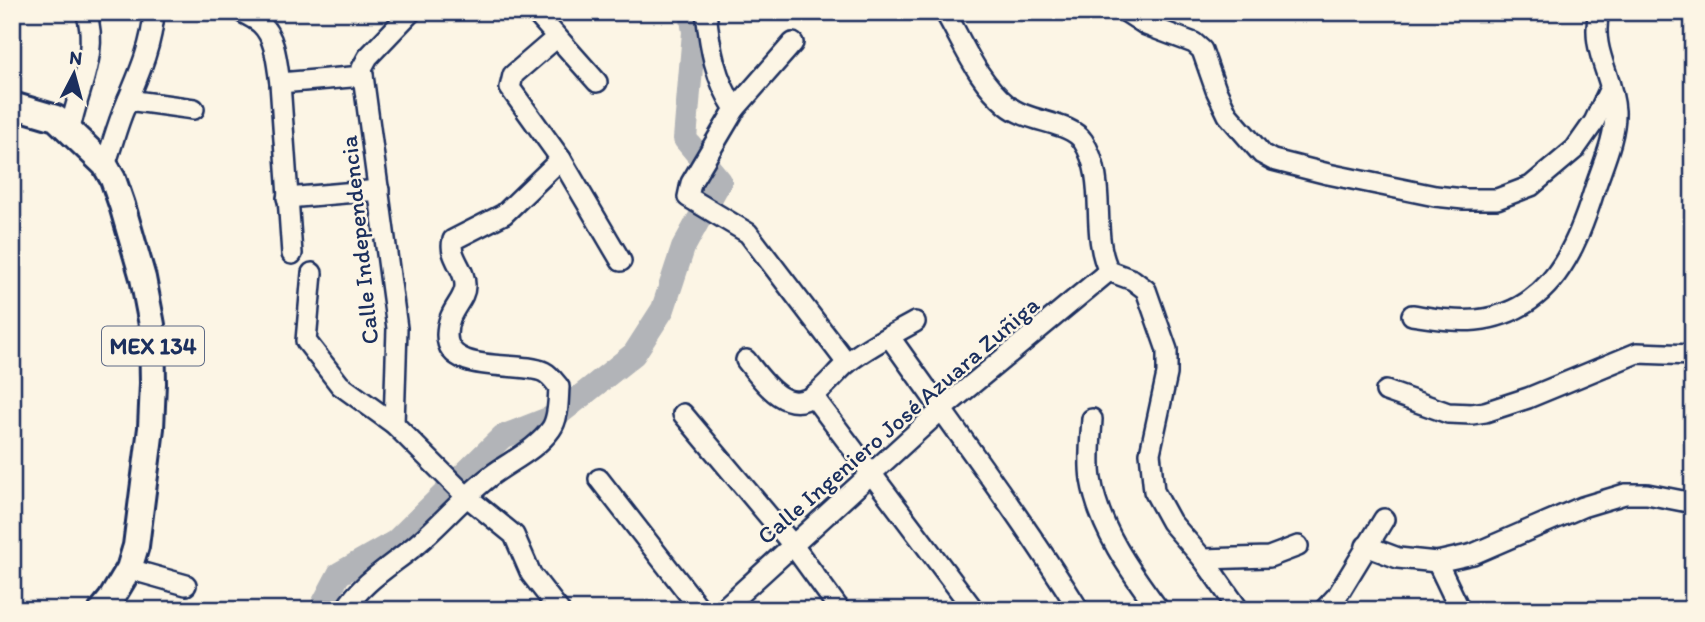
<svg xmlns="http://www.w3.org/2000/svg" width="1705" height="622" font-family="Itim,sans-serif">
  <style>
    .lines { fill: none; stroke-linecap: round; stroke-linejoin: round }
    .river { stroke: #b2b4b8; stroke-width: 24 }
    .minor-casing { stroke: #1b2f5e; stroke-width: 24 }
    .major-casing { stroke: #1b2f5e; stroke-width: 30 }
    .minor { stroke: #fcf5e5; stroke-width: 19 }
    .major { stroke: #fcf5e5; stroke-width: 24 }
    .labels { text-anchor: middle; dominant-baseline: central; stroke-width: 5; stroke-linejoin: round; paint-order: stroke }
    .shield { fill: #fcf5e5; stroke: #5e6a86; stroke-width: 2 }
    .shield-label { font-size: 23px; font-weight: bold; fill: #1b2f5e }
    .street-label { font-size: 24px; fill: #1b2f5e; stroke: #fcf5e5 }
  </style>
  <rect width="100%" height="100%" fill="#fcf5e5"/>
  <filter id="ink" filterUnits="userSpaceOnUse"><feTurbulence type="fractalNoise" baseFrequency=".0143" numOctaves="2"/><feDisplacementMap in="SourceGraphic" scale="14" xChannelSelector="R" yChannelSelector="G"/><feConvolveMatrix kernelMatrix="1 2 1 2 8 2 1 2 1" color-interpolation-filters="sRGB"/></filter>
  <g filter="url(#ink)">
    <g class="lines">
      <polyline class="river" points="320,610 339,574 395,542 502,437 556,416 634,354 663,309 683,248 720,181 685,139 694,32 691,12"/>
      <defs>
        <g id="minor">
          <path d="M242 12C248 16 256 19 261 24 276 38 277 65 280 83L292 254"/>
          <polyline points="535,12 597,82"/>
          <path d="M706 12C710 48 715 79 735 109L691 183 688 197 748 233 847 363"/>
          <path d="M945 12C964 45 977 80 1007 105 1028 123 1070 121 1083 141 1109 181 1089 232 1109 271L1133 280 1146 290 1167 350V374L1150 453 1154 491 1171 522 1203 559 1239 610"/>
          <polyline points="1126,12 1146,25 1194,43 1202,50 1216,90 1228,115 1262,154 1273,160 1328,174 1435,196 1464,199 1497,199 1531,186 1575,149 1594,122 1610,88"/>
          <polyline points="556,38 513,75 510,88 561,159 621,261"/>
          <polyline points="280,83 363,76"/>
          <polyline points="128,100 194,109"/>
          <polyline points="735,109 793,43"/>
          <path d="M70 130C77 91 100 52 86 12"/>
          <path d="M105 165C112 146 117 125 125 107 138 76 152 46 154 12"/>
          <polyline points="287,198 379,190"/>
          <polyline points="312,273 306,341 340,385 394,424 466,496 514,535 531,574 559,610"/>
          <path d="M1412 315C1433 318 1454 322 1476 320 1550 312 1576 250 1595 188 1603 164 1616 136 1615 111 1613 75 1590 51 1599 12"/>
          <path d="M889 336C953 427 1020 515 1079 610"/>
          <path d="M746 360C762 380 785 416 814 395 826 386 835 374 846 364 866 347 892 335 915 322"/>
          <polyline points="1386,391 1448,413 1472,414 1485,412 1528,398 1637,353 1693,355"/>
          <polyline points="813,396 974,610"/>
          <polyline points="683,414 792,544 840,610"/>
          <path d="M1092 419C1091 438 1088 459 1091 479 1099 528 1130 571 1159 610"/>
          <polyline points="394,424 397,328 362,68 368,57 411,12"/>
          <polyline points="599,479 701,610"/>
          <polyline points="1366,546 1398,558 1437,562 1473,554 1582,507 1625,494 1647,494 1693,503"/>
          <polyline points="1203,559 1269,557 1298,546"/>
          <polyline points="1437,562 1460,610"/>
          <polyline points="129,569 186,585"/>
          <path d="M345 610C363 581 391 566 416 545 443 522 464 496 492 475 511 461 537 449 551 429 559 418 558 400 559 387 554 381 550 375 544 372 520 360 447 376 447 335 447 310 465 301 465 286 466 269 448 257 453 240L504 214 561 159"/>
          <polyline points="722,610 941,410 1109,271"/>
          <polyline points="1324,610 1337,596 1384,519"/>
        </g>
        <polyline id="major" points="12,105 56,118 105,165 113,179 122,205 143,278 152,325 153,383 151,428 136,546 129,569 111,599 102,610"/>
      </defs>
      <use href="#minor" class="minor-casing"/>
      <use href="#major" class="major-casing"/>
      <use href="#minor" class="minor"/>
      <use href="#major" class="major"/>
    </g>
  </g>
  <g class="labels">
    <rect class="shield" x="102" y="326.5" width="102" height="39" rx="5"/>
    <g class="shield-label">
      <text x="153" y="346">MEX 134</text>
    </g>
    <g class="street-label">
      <text transform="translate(359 240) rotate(-96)">Calle Independencia</text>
      <text transform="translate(898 420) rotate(-41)">Calle Ingeniero José Azuara Zuñiga</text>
    </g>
  </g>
  <rect width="1705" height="622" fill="none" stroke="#fcf5e5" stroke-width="42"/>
  <rect x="21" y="21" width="1663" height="580" fill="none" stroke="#1b2f5e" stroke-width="2.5" filter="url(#ink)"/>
  <g transform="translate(74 74) rotate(6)" stroke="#fcf5e5" stroke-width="5" paint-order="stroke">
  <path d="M0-5L12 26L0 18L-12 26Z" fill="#1b2f5e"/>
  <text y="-10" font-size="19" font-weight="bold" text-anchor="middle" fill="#1b2f5e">N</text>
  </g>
</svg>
